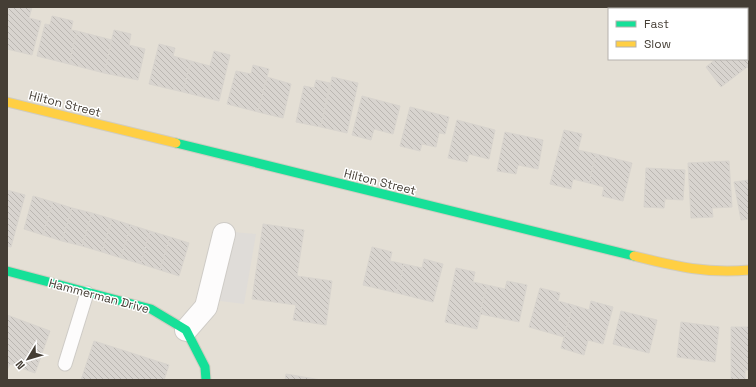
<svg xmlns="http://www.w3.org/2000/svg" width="756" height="387" font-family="'Space Grotesk',sans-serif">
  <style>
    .residential { fill: #e4dfd5; fill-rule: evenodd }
    .parking { fill: #dfdcd8 }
    .building { fill: url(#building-back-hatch); stroke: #d8d4ce }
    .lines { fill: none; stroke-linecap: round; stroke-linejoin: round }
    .lane-casing { stroke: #cecbc6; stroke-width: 15 }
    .street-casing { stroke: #cecbc6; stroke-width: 24 }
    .fast-casing { stroke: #d0ccc0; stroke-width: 11 }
    .slow-casing { stroke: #d0ccc0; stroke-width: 11 }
    .lane { stroke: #fdfcfc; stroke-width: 13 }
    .street { stroke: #fdfcfc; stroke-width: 22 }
    .fast { stroke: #16e098; stroke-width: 9 }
    .slow { stroke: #ffcf43; stroke-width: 9 }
    .labels { text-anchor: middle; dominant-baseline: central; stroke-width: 3; stroke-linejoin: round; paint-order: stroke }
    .street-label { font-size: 12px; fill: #453e35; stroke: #fff }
  </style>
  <defs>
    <pattern id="building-back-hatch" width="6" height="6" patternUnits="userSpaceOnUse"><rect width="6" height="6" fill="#d8d4cf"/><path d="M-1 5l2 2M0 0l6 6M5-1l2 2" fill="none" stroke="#bbb7b2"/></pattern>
  </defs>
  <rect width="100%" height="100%" fill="#f0ede8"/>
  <path class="residential" d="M7 7H749V380H7ZM609 9H747V59H609Z"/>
  <polygon class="parking" points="233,232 256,234 244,304 220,301"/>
  <g class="building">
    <polygon points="8,7 32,7 29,18 41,21 32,55 7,49"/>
    <polygon points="688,7 709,7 707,9 689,9"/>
    <polygon points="52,16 73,21 71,30 77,31 69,64 37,56 45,24 50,25"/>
    <polygon points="749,21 749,69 747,67 721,87 706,67 716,59 747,59 747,22"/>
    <polygon points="114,30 131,34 129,45 145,49 138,80 104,73"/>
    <polygon points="77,31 112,40 104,73 69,64"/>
    <polygon points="159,44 175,48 173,56 191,61 183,92 149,84"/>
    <polygon points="214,51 230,55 219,101 183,92 191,61 210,66"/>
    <polygon points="253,65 269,69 258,112 227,104 236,71 251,74"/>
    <polygon points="267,77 291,84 283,118 258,112"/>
    <polygon points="332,77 358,83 347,133 321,127"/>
    <polygon points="316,80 330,83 321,127 296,122 304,86 314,88"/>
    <polygon points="362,96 400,106 393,134 374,129 371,140 352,135"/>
    <polygon points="410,107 449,117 445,134 439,133 436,147 422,144 420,151 400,146"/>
    <polygon points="457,120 495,130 489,159 469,154 467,162 448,158"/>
    <polygon points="564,130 582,134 578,150 596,154 589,183 573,179 571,189 550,184"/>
    <polygon points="505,132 543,140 538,169 518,165 516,174 497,171"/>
    <polygon points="596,154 632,163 623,201 602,196 604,187 589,183"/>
    <polygon points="729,161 732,207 712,208 713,217 691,218 688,163"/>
    <polygon points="646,168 685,170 683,200 665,199 664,208 644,207"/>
    <polygon points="749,180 749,219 741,220 734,182"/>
    <polygon points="7,190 25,195 11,247 7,246"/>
    <polygon points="33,196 53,202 43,235 24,229"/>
    <polygon points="53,202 72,208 62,241 43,235"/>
    <polygon points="72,208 92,213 82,246 62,241"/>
    <polygon points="92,213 112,219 102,252 82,246"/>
    <polygon points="112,219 131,225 121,258 102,252"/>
    <polygon points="263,224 304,230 297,276 332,281 326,325 293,320 296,305 252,299"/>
    <polygon points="131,225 150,231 141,264 121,258"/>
    <polygon points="150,231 170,237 160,270 141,264"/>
    <polygon points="170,237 189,243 179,276 160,270"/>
    <polygon points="372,247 392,252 390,261 404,264 397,293 363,285"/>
    <polygon points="424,259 443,264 433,302 397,293 404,264 422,268"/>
    <polygon points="456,268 475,272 473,282 487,285 477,329 445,322"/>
    <polygon points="507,281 527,285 519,322 480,314 487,285 505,289"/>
    <polygon points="540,288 560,293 558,301 573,305 564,337 529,327"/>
    <polygon points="591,301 613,307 603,344 588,340 584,355 561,348 573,305 589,310"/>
    <polygon points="621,311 657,320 649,353 613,344"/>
    <polygon points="7,315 50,331 35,373 10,364 7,370"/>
    <polygon points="681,322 719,327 715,362 677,357"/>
    <polygon points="731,327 749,327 749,370 745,370 745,380 731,380"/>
    <polygon points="94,341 169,365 164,380 81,380"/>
    <polygon points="286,374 321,380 285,380"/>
  </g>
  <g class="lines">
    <defs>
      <polyline id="lane" points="65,364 87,293"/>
      <polyline id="street" points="186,330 206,307 224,234"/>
      <g id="fast">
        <polyline points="176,143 634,256"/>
        <polyline points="7,271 151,309 186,330 205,367 206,380"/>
      </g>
      <g id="slow">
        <polyline points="7,102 176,143"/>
        <path d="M634 256C675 266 706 274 749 270"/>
      </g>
    </defs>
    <use href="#lane" class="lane-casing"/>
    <use href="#street" class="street-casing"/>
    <use href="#fast" class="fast-casing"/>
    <use href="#slow" class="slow-casing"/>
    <use href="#lane" class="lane"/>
    <use href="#street" class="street"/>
    <use href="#fast" class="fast"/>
    <use href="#slow" class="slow"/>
  </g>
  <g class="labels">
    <g class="street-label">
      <text transform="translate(65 104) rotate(14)">Hilton Street</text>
      <text transform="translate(380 182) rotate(14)">Hilton Street</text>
      <text transform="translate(99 296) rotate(15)">Hammerman Drive</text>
    </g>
  </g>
  <rect width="756" height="387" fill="none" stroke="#453e35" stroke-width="16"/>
  <rect x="608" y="8" width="140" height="52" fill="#ffffff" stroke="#b5b2ae"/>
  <rect x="616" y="21" width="20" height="6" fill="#16e098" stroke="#b5b2ae"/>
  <text x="644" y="28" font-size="12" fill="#453e35">Fast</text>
  <rect x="616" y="41" width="20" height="6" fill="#ffcf43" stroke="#b5b2ae"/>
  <text x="644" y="48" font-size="12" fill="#453e35">Slow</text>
  <g transform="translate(28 359) rotate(232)" stroke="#ffffff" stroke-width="3" paint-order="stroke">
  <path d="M0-3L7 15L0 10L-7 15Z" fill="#453e35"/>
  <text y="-6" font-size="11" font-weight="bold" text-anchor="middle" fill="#453e35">N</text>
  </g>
</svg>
